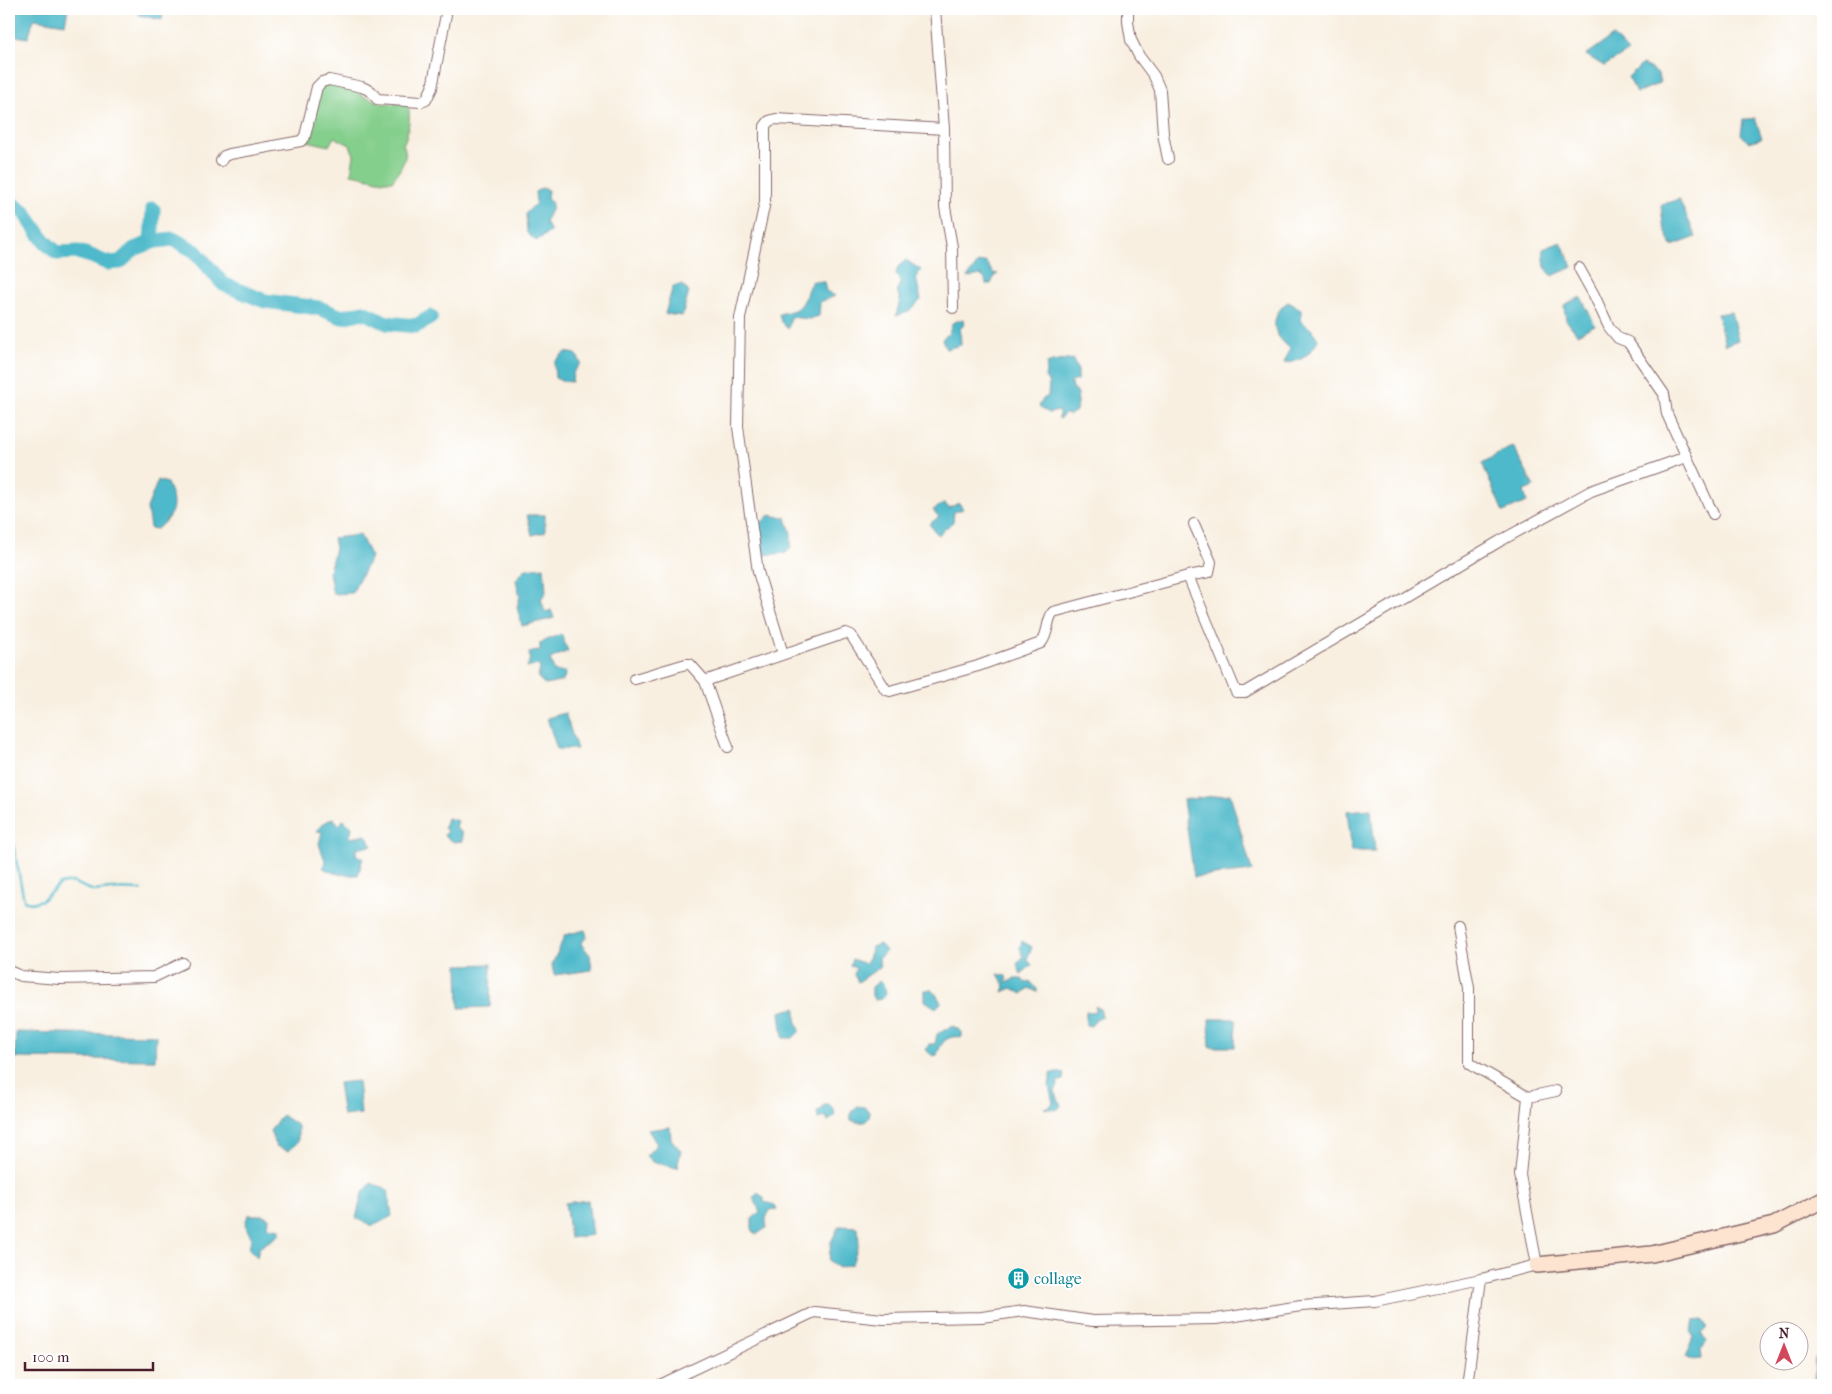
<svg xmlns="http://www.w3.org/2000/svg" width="1832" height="1394" font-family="'IM FELL French Canon',serif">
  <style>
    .green { fill: #84cf8c; stroke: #67775c }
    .water { fill: #4eb9ca; stroke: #4c6c7a }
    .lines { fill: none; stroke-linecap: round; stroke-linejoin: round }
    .stream { stroke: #4eb9ca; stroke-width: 2.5 }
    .river { stroke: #4eb9ca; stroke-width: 15 }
    .minor-casing { stroke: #87686a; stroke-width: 12 }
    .secondary-casing { stroke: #87686a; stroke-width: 18 }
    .minor { stroke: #fff; stroke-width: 10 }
    .secondary { stroke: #fde4d0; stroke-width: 15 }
    .labels { text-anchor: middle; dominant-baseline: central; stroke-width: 4; stroke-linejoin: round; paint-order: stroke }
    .culture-label { font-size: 16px; fill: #0d838f; stroke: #fff; text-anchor: start }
  </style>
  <rect width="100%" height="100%" fill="#fff"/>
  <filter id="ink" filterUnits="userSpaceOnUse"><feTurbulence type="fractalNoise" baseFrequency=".02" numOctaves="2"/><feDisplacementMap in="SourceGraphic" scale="10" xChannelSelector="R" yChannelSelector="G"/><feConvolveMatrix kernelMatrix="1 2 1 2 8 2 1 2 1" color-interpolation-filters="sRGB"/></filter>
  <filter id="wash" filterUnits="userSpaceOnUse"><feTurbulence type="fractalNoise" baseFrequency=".0096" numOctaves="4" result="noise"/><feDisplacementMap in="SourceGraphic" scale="20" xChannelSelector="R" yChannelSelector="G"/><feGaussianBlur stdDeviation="1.12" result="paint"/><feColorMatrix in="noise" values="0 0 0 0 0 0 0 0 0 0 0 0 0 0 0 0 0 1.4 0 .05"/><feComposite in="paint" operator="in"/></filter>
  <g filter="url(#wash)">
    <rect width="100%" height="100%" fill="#f8efe0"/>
    <path class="green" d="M328 84 354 89 359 94 381 103 407 104C412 111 408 138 403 144 410 157 400 170 392 181 378 182 366 176 351 174L354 155 350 145 334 137 329 146 307 141 319 88Z"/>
    <g class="water">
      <polygon points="9,9 68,9 65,24 34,19 28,38 9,35"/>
      <polygon points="140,9 163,9 162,20 139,15"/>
      <polygon points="1613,36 1628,52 1604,66 1586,55"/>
      <polygon points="1643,64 1658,74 1660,83 1637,93 1628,77"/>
      <polygon points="1755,118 1762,138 1748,142 1741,134 1743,120"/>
      <polygon points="542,188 548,190 547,199 552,203 551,210 545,222 551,231 536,241 527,233 526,213 536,203 535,192"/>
      <polygon points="1679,199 1696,237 1672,246 1663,225 1661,205"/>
      <polygon points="1561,242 1573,267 1552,276 1545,267 1543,249"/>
      <polygon points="906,260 921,270 916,277 921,300 908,312 896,316 900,300 897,290 901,281 896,274 898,267"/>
      <polygon points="986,262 993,273 998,274 995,275 991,284 986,284 985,279 980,275 967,278 978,263"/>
      <path d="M813 281 824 282 826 291 835 296 820 302 819 316 809 319 791 317 788 329 781 322 779 314C786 312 798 311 802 304 808 296 805 289 813 281Z"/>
      <polygon points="683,285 689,292 682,316 665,314 673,286"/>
      <polygon points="1581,297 1595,325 1577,334 1566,320 1564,305"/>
      <path d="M1288 302 1301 309V321L1312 330 1318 339C1312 354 1302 362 1284 363L1290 349C1287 345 1282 342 1279 337 1270 325 1277 309 1288 302Z"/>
      <polygon points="1731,312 1738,340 1725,345 1717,314"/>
      <polygon points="963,319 964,325 960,329 961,345 946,349 942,339 949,333 952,323"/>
      <polygon points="565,352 576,354 581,363 573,373 572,382 562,381 555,378 554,362"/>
      <path d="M1073 359 1078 371V380L1071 382 1072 389 1078 393 1076 411 1070 415 1065 414 1059 419V411L1049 413 1039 407 1043 399 1048 396 1049 383 1045 378 1047 364C1055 360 1065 361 1073 359Z"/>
      <polygon points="1513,446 1534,487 1524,491 1527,502 1503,512 1482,463"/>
      <path d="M158 480 167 483C177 506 175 513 157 529L150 528 147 508Z"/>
      <polygon points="945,503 948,508 959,503 963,509 954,512 953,522 938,535 929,524 939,517 933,510"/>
      <polygon points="527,515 545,515 545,532 532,535"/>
      <polygon points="769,515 786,518 791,533 791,547 786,553 762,555 757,527"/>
      <polygon points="360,535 371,557 352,593 333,594 329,572 335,548 333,538"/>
      <polygon points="544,567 546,592 541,599 545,612 551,610 554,618 522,626 517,607 520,596 516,580 525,569"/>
      <polygon points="561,634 568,651 550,659 555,672 566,672 563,681 546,685 538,678 540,668 538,665 527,668 530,658 529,653 540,650 540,643"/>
      <polygon points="565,713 577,749 557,749 547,718"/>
      <polygon points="1230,794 1252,871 1194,877 1183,800"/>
      <polygon points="1371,809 1375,851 1352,851 1347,811"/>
      <path d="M333 818 340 825 343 820 352 827 350 838 366 835 372 846 357 848 356 855 363 858 358 875C344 875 334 875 322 867L326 863 319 844 322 832 317 831 324 823Z"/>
      <polygon points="447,818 458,821 456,828 462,833 463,841 454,842 444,836 447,831 444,828"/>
      <polygon points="585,930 587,936 581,944 590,955 592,970 554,975 552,965 565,935"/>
      <polygon points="1022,941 1032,947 1027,959 1032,965 1021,974 1017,964 1023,957 1020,947"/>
      <polygon points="880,944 886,951 879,958 880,967 858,982 854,975 856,968 850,966 852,959 866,964 872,947"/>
      <polygon points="491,964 490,1007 459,1008 458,965"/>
      <polygon points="998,974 1006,976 1007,982 1015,979 1022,979 1026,983 1030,981 1037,989 1037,992 1029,988 1022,994 1012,988 1003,992 1005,986"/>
      <polygon points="879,981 885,988 886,993 882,999 875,1000 872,996 872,987"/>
      <polygon points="925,990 932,990 938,997 941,1003 936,1008 925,1001"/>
      <polygon points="1095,1006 1100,1009 1102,1016 1096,1019 1091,1026 1086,1025 1086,1011 1091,1012 1095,1011"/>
      <polygon points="796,1008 796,1019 800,1031 793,1038 783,1038 780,1012"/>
      <polygon points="1209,1019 1236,1019 1235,1047 1210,1047"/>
      <path d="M953 1026 962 1032V1037C948 1035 941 1041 937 1055L933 1056 926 1050 929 1044H935L937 1034Z"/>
      <polygon points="16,1032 156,1035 155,1060 15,1058"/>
      <polygon points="1051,1073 1064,1073 1063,1080 1057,1082 1058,1086 1055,1091 1061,1106 1057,1110 1044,1108 1051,1106 1053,1102 1049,1086"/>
      <polygon points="358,1081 361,1114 343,1116 338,1083"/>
      <polygon points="824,1105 830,1105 834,1110 835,1116 828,1121 826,1116 818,1119 817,1112 822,1109"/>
      <polygon points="857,1106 864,1107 870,1112 869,1118 865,1122 856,1122 851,1120 851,1114"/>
      <polygon points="282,1115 298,1126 298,1142 288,1151 276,1146 270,1131"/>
      <polygon points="670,1127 671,1139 681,1151 677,1168 652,1162 646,1156 657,1144 648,1130"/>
      <polygon points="371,1183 388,1190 392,1216 373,1226 356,1218 362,1194"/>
      <polygon points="758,1192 764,1198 764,1202 775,1205 777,1209 770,1210 766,1218 766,1228 756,1235 752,1229 752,1219 760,1211 753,1198"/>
      <polygon points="588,1200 592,1235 570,1238 565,1203"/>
      <polygon points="248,1215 263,1215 269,1218 268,1227 280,1229 280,1234 259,1248 257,1257 249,1249 251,1238 245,1224"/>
      <polygon points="839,1226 858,1227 859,1244 852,1264 839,1268 829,1261 831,1242"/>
      <polygon points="1703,1320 1708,1329 1702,1333 1707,1342 1701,1349 1702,1359 1692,1360 1685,1357 1693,1337 1691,1332 1695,1321"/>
      <polygon points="1815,1358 1823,1363 1823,1385 1814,1385"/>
    </g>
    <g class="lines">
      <polyline class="stream" points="9,799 13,844 24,900 31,903 42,900 60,884 72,882 94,891 111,889 142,890"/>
      <g class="river">
        <polyline points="9,202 24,212 44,241 57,253 78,252 91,256 107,263 120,262 134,249 155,241 173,239 195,251 223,284 265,301 319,308 342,317 363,312 387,323 416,326 431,317"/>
        <polyline points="151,242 153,209"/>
      </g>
    </g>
  </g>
  <g filter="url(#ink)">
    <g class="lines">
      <defs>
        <g id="minor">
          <polyline points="935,9 944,129"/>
          <polyline points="1128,9 1128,22 1131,40 1139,56 1154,76 1160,90 1163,134 1168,159"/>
          <polyline points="221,161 224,156 230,154 301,141 305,136 317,87 322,82 329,80 362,87 371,91 377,99 421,102 426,100 432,88 447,9"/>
          <polyline points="1579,268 1594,295 1609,327 1618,338 1628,342 1664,394 1667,414 1713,514"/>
          <polyline points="1188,576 1209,572 1211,562 1194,524"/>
          <polyline points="783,654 758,572 738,427 740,318 765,202 765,126 769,121 776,119 944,129 945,207 952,247 953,308"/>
          <polyline points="635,679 686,664 690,664 705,681 728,747"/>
          <path d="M705 681 846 633 851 635 886 690 890 691 978 666 1041 643C1049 634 1046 621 1053 612L1188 576 1236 692H1245L1500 541 1591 491 1686 457"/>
          <polyline points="1458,926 1469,988 1469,1063 1528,1097 1520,1175 1537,1265 1481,1279 1467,1385"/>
          <polyline points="9,971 21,976 59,979 154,977 183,963"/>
          <polyline points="1528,1097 1556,1091"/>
          <polyline points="660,1385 814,1312 883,1319 982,1317 1024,1311 1093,1321 1216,1319 1301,1306 1375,1301 1481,1279"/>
        </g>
        <polyline id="secondary" points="1537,1265 1652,1254 1774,1225 1823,1200"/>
      </defs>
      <use href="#minor" class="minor-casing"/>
      <use href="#secondary" class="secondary-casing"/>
      <use href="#minor" class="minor"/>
      <use href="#secondary" class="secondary"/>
    </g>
  </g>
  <defs>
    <symbol id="building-disc" viewBox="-11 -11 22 22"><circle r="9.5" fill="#0f9aa8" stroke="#fff"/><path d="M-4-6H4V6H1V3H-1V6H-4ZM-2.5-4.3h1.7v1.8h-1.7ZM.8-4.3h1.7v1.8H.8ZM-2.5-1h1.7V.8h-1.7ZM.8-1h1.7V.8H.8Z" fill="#fff"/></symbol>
  </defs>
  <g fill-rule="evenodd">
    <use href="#building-disc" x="1006" y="1266" width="25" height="25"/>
  </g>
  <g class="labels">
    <g class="culture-label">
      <text x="1034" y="1278">collage</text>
    </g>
  </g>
  <rect width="1832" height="1394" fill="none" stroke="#fff" stroke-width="30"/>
  <g transform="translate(1784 1346)"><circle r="24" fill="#ffffff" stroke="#b7a5aa"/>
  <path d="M0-4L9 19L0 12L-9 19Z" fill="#d1495b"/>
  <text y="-8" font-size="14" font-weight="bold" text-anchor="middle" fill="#4a1f2b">N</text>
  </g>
  <path d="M25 1362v8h128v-8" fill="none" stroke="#4a1f2b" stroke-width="2.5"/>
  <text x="32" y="1362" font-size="15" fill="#4a1f2b" stroke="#ffffff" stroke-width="4" paint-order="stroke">100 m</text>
</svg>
